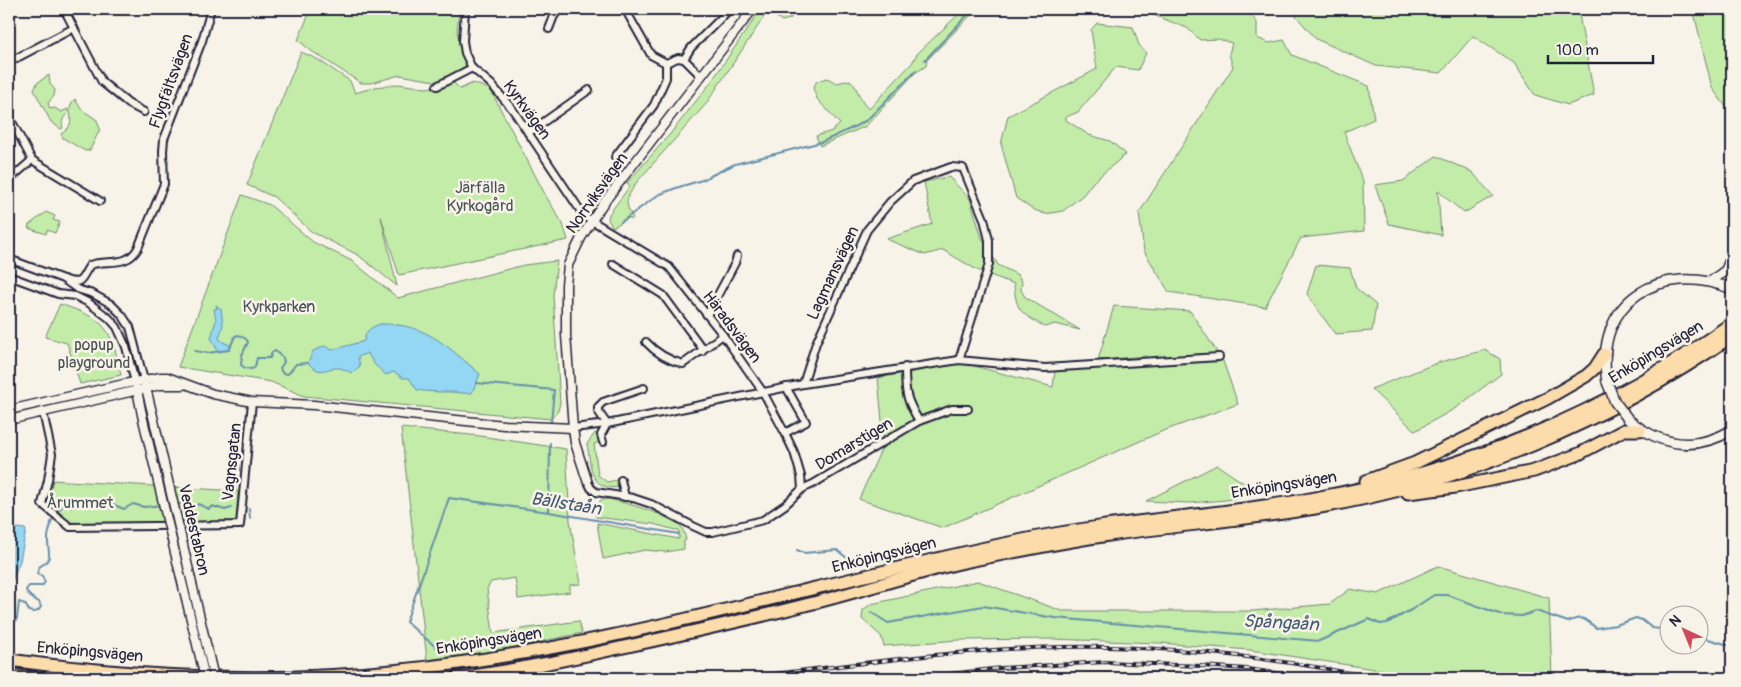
<svg xmlns="http://www.w3.org/2000/svg" width="1741" height="687" font-family="Pangolin,sans-serif">
  <style>
    .green { fill: #c3eca8; stroke: #728772 }
    .water { fill: #93d7f4; stroke: #668faa }
    .lines { fill: none; stroke-linecap: round; stroke-linejoin: round }
    .stream { stroke: #668faa; stroke-width: 2 }
    .minor-casing { stroke: #22223b; stroke-width: 10 }
    .tertiary-casing { stroke: #22223b; stroke-width: 11 }
    .secondary-casing { stroke: #22223b; stroke-width: 12 }
    .motorway-casing { stroke: #22223b; stroke-width: 15 }
    .minor { stroke: #f7f3e8; stroke-width: 6 }
    .tertiary { stroke: #f7f3e8; stroke-width: 8 }
    .secondary { stroke: #f7f3e8; stroke-width: 9 }
    .motorway { stroke: #fddcac; stroke-width: 11 }
    .rail-casing { stroke: #22223b; stroke-width: 4 }
    .rail { stroke: #f7f3e8; stroke-width: 2; stroke-dasharray: 5.5; stroke-linecap: butt }
    .tertiary-bridge-casing { stroke: #22223b; stroke-width: 11; stroke-linecap: butt }
    .secondary-bridge-casing { stroke: #22223b; stroke-width: 12; stroke-linecap: butt }
    .tertiary-bridge { stroke: #f7f3e8; stroke-width: 8 }
    .secondary-bridge { stroke: #f7f3e8; stroke-width: 9 }
    .labels { text-anchor: middle; dominant-baseline: central; stroke-width: 5; stroke-linejoin: round; paint-order: stroke }
    .street-label { font-size: 16px; fill: #22223b; stroke: #f7f3e8 }
    .park-label { font-size: 16px; fill: #4a5456; stroke: #f7f3e8 }
    .water-label { font-size: 18px; font-style: italic; fill: #445872; stroke: #f7f3e8 }
  </style>
  <rect width="100%" height="100%" fill="#f7f3e8"/>
  <filter id="ink" filterUnits="userSpaceOnUse"><feTurbulence type="fractalNoise" baseFrequency=".02" numOctaves="2"/><feDisplacementMap in="SourceGraphic" scale="10" xChannelSelector="R" yChannelSelector="G"/><feConvolveMatrix kernelMatrix="1 2 1 2 8 2 1 2 1" color-interpolation-filters="sRGB"/></filter>
  <g filter="url(#ink)">
    <g class="green">
      <polygon points="311,9 459,9 457,32 467,65 440,82 400,75 371,83 361,83 310,50 298,40"/>
      <path d="M761 9H797L790 19 782 21 768 11 706 104 636 183C627 199 623 201 633 218L631 220 629 218 613 227 608 220 609 214 630 186 627 183 671 133 711 82Z"/>
      <path d="M964 9H977L927 60 926 66 915 73 866 126 820 146 816 136 832 131 840 124 817 99 813 88 817 81 827 78 837 83 850 80C861 91 858 101 869 109L912 63 917 54Z"/>
      <polygon points="1138,9 1247,9 1246,10 1257,22 1257,38 1269,43 1284,40 1292,55 1369,86 1374,119 1344,132 1363,182 1364,231 1301,238 1265,307 1169,292 1144,251 1139,213 1233,67 1229,54 1232,43 1218,39 1200,40 1187,28"/>
      <polygon points="1290,9 1578,9 1594,95 1568,105 1535,95 1514,63 1473,36 1441,73 1376,66 1316,39"/>
      <polygon points="1693,9 1732,9 1732,115 1712,88"/>
      <polygon points="1097,23 1133,27 1139,45 1146,53 1138,70 1116,67 1078,112 1066,117 1066,120 1089,135 1110,141 1126,154 1093,182 1083,195 1063,211 1045,214 1032,209 1016,198 1001,144 1008,116 1097,69 1091,30"/>
      <polygon points="301,52 317,59 350,81 355,93 375,87 399,84 426,88 454,83 460,89 473,83 490,89 547,198 563,224 568,240 399,275 381,217 397,286 358,255 312,232 274,197 247,185"/>
      <path d="M49 75 50 84 55 90 54 96 48 103 50 109 55 108 61 112 68 109V113C63 118 61 121 63 128L61 129 51 122 34 90 37 83Z"/>
      <path d="M75 99 81 109 97 120 100 129 90 150 85 151 63 138 61 134C81 122 62 110 75 99Z"/>
      <polygon points="1436,156 1472,172 1493,196 1464,213 1438,191 1441,235 1389,224 1375,185 1403,181"/>
      <path d="M949 177 970 199 982 238 998 265 1018 275 1022 282 1021 290 1025 297 1080 330 1055 324 1045 327C1021 313 1016 312 1014 284L977 270 943 250 925 255 886 239 932 224 924 182Z"/>
      <polygon points="242,195 270,205 313,242 352,261 398,298 524,265 557,261 553,295 560,403 558,411 551,419 304,396 271,382 178,367"/>
      <polygon points="46,212 55,216 53,220 60,222 55,233 47,230 46,234 28,228 29,225"/>
      <polygon points="1316,265 1350,268 1356,288 1376,305 1372,331 1335,334 1307,294"/>
      <path d="M60 304C107 320 111 327 121 375L80 384 67 343 45 337Z"/>
      <polygon points="1114,306 1190,311 1223,361 1238,404 1163,431 943,528 859,499 884,443 878,378 963,363 1053,387 1055,371 1149,363 1146,356 1098,360"/>
      <polygon points="1485,350 1500,359 1501,374 1456,408 1415,431 1371,389 1437,363"/>
      <polygon points="401,428 480,436 566,449 570,521 581,584 570,585 570,592 518,599 515,578 491,582 487,589 493,633 579,621 582,633 496,651 427,660"/>
      <path d="M595 433 599 437V442L594 444 598 475 607 482 617 480 620 488C615 487 609 488 604 486 589 481 590 457 587 444Z"/>
      <polygon points="1217,465 1257,492 1226,500 1189,503 1146,501"/>
      <polygon points="51,480 238,491 236,521 72,525 44,501"/>
      <path d="M609 499C625 503 673 515 682 528 684 531 685 536 686 540L684 541V549L665 552 645 550 603 559 597 523 679 539V531L653 524 596 517 594 509 601 500Z"/>
      <polygon points="1438,566 1549,598 1552,678 1433,678 1250,650 1159,643 1053,639 958,640 884,646 881,636 862,619 863,610 871,604 978,581 1062,611 1252,611 1330,604 1350,589 1378,594"/>
      <polygon points="1172,672 1205,678 1085,678 1083,673"/>
    </g>
    <g class="water">
      <polygon points="216,305 221,309 223,325 219,338 223,342 232,346 229,350 218,351 211,338 216,320 214,309 217,309"/>
      <path d="M380 324C426 323 447 346 480 374L472 393C464 394 459 392 451 392 440 392 429 392 417 390L409 378H403L394 372 386 375 375 365 367 353 358 357 360 366 352 373C349 372 344 369 340 368 325 367 321 377 308 363L313 351 325 346 332 350 364 341C365 331 371 327 380 324Z"/>
      <polygon points="9,527 25,529 26,530 20,561 9,588"/>
    </g>
    <g class="lines">
      <g class="stream">
        <polyline points="925,60 973,9"/>
        <polyline points="621,222 658,195 676,188 702,180 735,164 822,142 852,128 867,120 916,70"/>
        <polyline points="195,351 207,353 229,350 235,336 239,335 246,339 248,342 242,355 241,365 245,368 252,369 255,367 257,358 270,358 272,352 275,351 283,358 284,362 280,368 282,373 288,374 296,364 308,363"/>
        <polyline points="476,383 554,390 551,422"/>
        <polyline points="176,504 185,503 190,508 193,508 198,504 209,509 212,506 225,510 231,508"/>
        <polyline points="249,509 250,518"/>
        <polyline points="549,511 550,443"/>
        <polyline points="56,513 63,505 67,504 72,507 84,504 96,506 107,502 124,509 133,504 144,507 162,505"/>
        <polyline points="797,550 804,553 837,550 847,558"/>
        <path d="M871 612 888 623 983 606 1055 618 1319 641 1369 619 1380 624 1387 623 1411 610 1434 595H1448L1502 615 1522 616 1536 611 1568 622C1582 615 1584 618 1596 628L1616 625 1636 618 1642 620 1652 628 1668 630"/>
        <path d="M9 633 17 618 19 602 25 604 29 611C35 613 38 612 41 607L39 602C34 599 28 597 26 590L29 586H42L45 582 42 576 37 574 39 567C55 558 47 554 48 538 48 532 51 528 51 522L54 517"/>
        <polyline points="1698,636 1732,646"/>
        <polyline points="442,652 406,622 449,498 549,512 679,534"/>
      </g>
      <defs>
        <g id="minor">
          <polyline points="64,9 102,82 129,104 144,112"/>
          <polyline points="465,9 463,41 465,53 472,68 491,84 513,110 584,216 669,267 723,335 763,392 785,433 794,452 801,476 802,489"/>
          <polyline points="625,9 651,55 666,63 678,58 684,59"/>
          <polyline points="549,29 554,16 560,9"/>
          <polyline points="9,62 74,28"/>
          <polyline points="701,76 684,59 691,48 730,9"/>
          <polyline points="437,86 472,68"/>
          <polyline points="9,116 32,160 100,201"/>
          <polyline points="528,133 589,90"/>
          <polyline points="615,157 654,105 666,78 666,63"/>
          <polyline points="9,180 32,160"/>
          <polyline points="9,259 63,279 77,289 93,294 111,304 122,315 130,327 145,384"/>
          <polyline points="613,264 663,295 702,348 702,352"/>
          <polyline points="9,276 58,294 75,296 89,303 109,318 117,327 126,347 137,390"/>
          <path d="M63 279C84 286 80 279 90 265 107 259 127 268 138 248L164 184 163 151 164 139 202 41 211 9"/>
          <polyline points="707,315 735,263 737,256"/>
          <path d="M646 342C657 354 668 360 683 364L723 335"/>
          <polyline points="803,384 816,343 867,230 890,202 913,181 951,167 963,168 984,219 989,240 989,264 959,360"/>
          <polyline points="43,412 52,454 48,480 42,504 70,527 240,525 252,402"/>
          <polyline points="919,421 952,409 968,409"/>
          <polyline points="607,424 598,411 598,407 603,402 644,388"/>
          <polyline points="573,428 607,424 803,384 959,360 1045,368 1219,357"/>
          <polyline points="785,433 806,422 786,387"/>
          <polyline points="603,442 601,435 607,424"/>
          <path d="M587 480 591 488 596 492 633 498 651 504 693 526 706 532H713L763 520 785 505 802 489 813 484 919 421C906 399 905 393 905 367"/>
          <polyline points="621,480 625,497"/>
        </g>
        <g id="tertiary">
          <polyline points="146,388 152,412"/>
          <polyline points="137,390 142,415"/>
          <polyline points="9,410 124,384 161,377 167,377 213,394 252,402 314,405 504,425 573,428"/>
          <polyline points="9,420 160,385 183,385"/>
          <polyline points="587,480 575,443 573,428 566,335 566,285 568,265 581,238 602,205 753,9"/>
        </g>
        <g id="secondary">
          <polyline points="1710,282 1726,270 1732,255"/>
          <path d="M1607 382C1593 301 1661 260 1732 289"/>
          <path d="M1628 419C1660 446 1695 452 1732 430"/>
        </g>
        <g id="motorway">
          <polyline points="1366,481 1415,463 1548,398 1586,376 1595,368 1604,354"/>
          <polyline points="1408,493 1456,487 1534,471 1579,454 1624,430 1640,430"/>
          <path d="M9 660C135 677 265 684 392 671 607 650 813 583 1023 540 1119 520 1218 516 1315 498 1465 471 1608 412 1732 323"/>
          <polyline points="9,675 34,678"/>
          <path d="M456 678C515 671 574 658 633 645 692 632 751 619 809 604 861 591 912 574 964 562 1012 552 1060 542 1109 535 1177 525 1247 520 1315 508 1465 483 1607 422 1732 336"/>
        </g>
      </defs>
      <use href="#minor" class="minor-casing"/>
      <use href="#tertiary" class="tertiary-casing"/>
      <use href="#secondary" class="secondary-casing"/>
      <use href="#motorway" class="motorway-casing"/>
      <use href="#minor" class="minor"/>
      <use href="#tertiary" class="tertiary"/>
      <use href="#secondary" class="secondary"/>
      <use href="#motorway" class="motorway"/>
      <defs>
        <g id="rail">
          <path d="M740 678C847 666 955 649 1063 647 1169 645 1271 657 1375 678"/>
          <polyline points="915,678 1001,668 1105,662 1201,666 1247,669 1313,678"/>
        </g>
      </defs>
      <use href="#rail" class="rail-casing"/>
      <use href="#rail" class="rail"/>
      <defs>
        <g id="tertiary-bridge">
          <polyline points="152,412 214,678"/>
          <polyline points="142,415 205,678"/>
        </g>
        <polyline id="secondary-bridge" points="1607,382 1615,402 1628,419"/>
      </defs>
      <use href="#tertiary-bridge" class="tertiary-bridge-casing"/>
      <use href="#secondary-bridge" class="secondary-bridge-casing"/>
      <use href="#tertiary-bridge" class="tertiary-bridge"/>
      <use href="#secondary-bridge" class="secondary-bridge"/>
    </g>
  </g>
  <g class="labels">
    <g class="street-label">
      <text transform="translate(171 81) rotate(-70)">Flygfältsvägen</text>
      <text transform="translate(527 110) rotate(54)">Kyrkvägen</text>
      <text transform="translate(597 193) rotate(-55)">Norrviksvägen</text>
      <text transform="translate(833 273) rotate(-65)">Lagmansvägen</text>
      <text transform="translate(732 327) rotate(53)">Häradsvägen</text>
      <text transform="translate(1656 352) rotate(-31)">Enköpingsvägen</text>
      <text transform="translate(854 444) rotate(-31)">Domarstigen</text>
      <text transform="translate(232 462) rotate(-84)">Vagnsgatan</text>
      <text transform="translate(1284 485) rotate(-9)">Enköpingsvägen</text>
      <text transform="translate(194 530) rotate(77)">Veddestabron</text>
      <text transform="translate(884 555) rotate(-14)">Enköpingsvägen</text>
      <text transform="translate(489 641) rotate(-9)">Enköpingsvägen</text>
      <text transform="translate(90 652) rotate(5)">Enköpingsvägen</text>
    </g>
    <g class="park-label">
      <text x="480" y="188">Järfälla<tspan x="480" dy="18">Kyrkogård</tspan></text>
      <text x="279" y="307">Kyrkparken</text>
      <text x="94" y="345">popup<tspan x="94" dy="18">playground</tspan></text>
      <text x="80" y="503">Årummet</text>
    </g>
    <g class="water-label">
      <text transform="translate(566 504) rotate(9)">Bällstaån</text>
      <text transform="translate(1281 623) rotate(3)">Spångaån</text>
    </g>
  </g>
  <rect width="1741" height="687" fill="none" stroke="#f7f3e8" stroke-width="30"/>
  <rect x="15" y="15" width="1711" height="657" fill="none" stroke="#22223b" stroke-width="2" filter="url(#ink)"/>
  <g transform="translate(1684 630) rotate(316)"><circle r="24" fill="#f7f3e8" stroke="#a29fa3"/>
  <path d="M0-4L9 19L0 12L-9 19Z" fill="#d1495b"/>
  <text y="-8" font-size="14" font-weight="bold" text-anchor="middle" fill="#22223b">N</text>
  </g>
  <path d="M1548 55v8h105v-8" fill="none" stroke="#22223b" stroke-width="2.5"/>
  <text x="1556" y="55" font-size="15" fill="#22223b" stroke="#f7f3e8" stroke-width="4" paint-order="stroke">100 m</text>
</svg>
